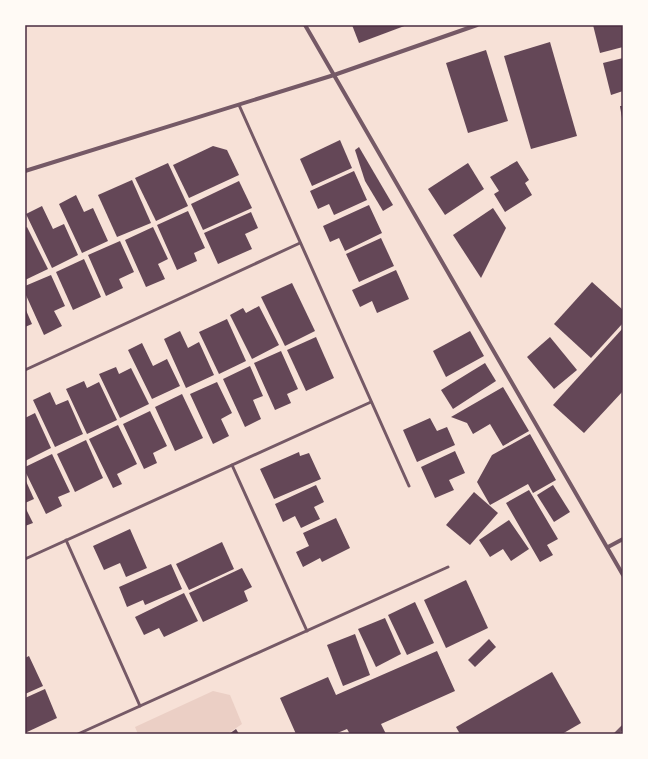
<svg xmlns="http://www.w3.org/2000/svg" width="648" height="759" font-family="'Archivo Narrow',sans-serif">
  <style>
    .green { fill: #ebcfc5 }
    .building { fill: #644757 }
    .lines { fill: none; stroke-linecap: round; stroke-linejoin: round }
    .service { stroke: #755966; stroke-width: 3 }
    .minor { stroke: #755966; stroke-width: 4 }
    .neatline { fill: none; stroke: #4a2c40; stroke-width: 1.5 }
  </style>
  <rect width="100%" height="100%" fill="#f7e1d7"/>
  <polygon class="green" points="213,691 230,695 242,724 227,734 138,734 135,727"/>
  <g class="building">
    <polygon points="352,25 407,25 359,43"/>
    <polygon points="593,25 623,25 623,47 600,53"/>
    <polygon points="550,42 577,136 531,149 504,56"/>
    <polygon points="486,50 508,121 468,133 446,63"/>
    <polygon points="623,58 623,91 611,95 603,63"/>
    <polygon points="620,106 623,106 623,118 622,118"/>
    <polygon points="340,140 352,168 312,186 300,159"/>
    <polygon points="213,146 227,150 239,175 189,198 173,165"/>
    <polygon points="359,147 393,205 383,211 365,181 355,150"/>
    <polygon points="517,161 529,180 525,183 532,195 505,212 494,194 499,191 490,177"/>
    <polygon points="168,163 188,206 156,221 135,178"/>
    <polygon points="468,163 484,189 445,215 428,189"/>
    <polygon points="354,171 367,200 334,215 329,204 318,209 310,191"/>
    <polygon points="132,180 151,223 117,237 98,195"/>
    <polygon points="239,181 252,208 203,230 191,204"/>
    <polygon points="76,195 84,212 93,208 108,241 82,253 59,204"/>
    <polygon points="369,205 382,233 345,251 339,238 330,242 323,226"/>
    <polygon points="42,206 53,229 64,224 78,255 52,268 26,214"/>
    <polygon points="493,208 506,228 481,278 453,235"/>
    <polygon points="188,211 205,248 194,253 197,261 177,270 157,225"/>
    <polygon points="251,212 258,228 245,234 252,249 218,264 204,233"/>
    <polygon points="27,227 48,269 25,280 25,228"/>
    <polygon points="153,227 168,259 158,264 165,279 146,287 125,240"/>
    <polygon points="381,238 394,266 359,282 346,254"/>
    <polygon points="120,241 134,272 119,279 123,288 106,296 88,255"/>
    <polygon points="84,259 101,297 73,310 56,272"/>
    <polygon points="396,270 409,299 377,313 372,301 360,307 352,290"/>
    <polygon points="51,275 65,306 54,311 62,326 44,335 25,293 25,286"/>
    <polygon points="592,282 623,310 623,323 591,358 554,324"/>
    <polygon points="292,283 315,331 285,346 261,297"/>
    <polygon points="259,306 279,345 252,359 230,315 243,308 246,313"/>
    <polygon points="25,308 32,324 25,327"/>
    <polygon points="227,319 246,361 219,374 199,332"/>
    <polygon points="623,328 623,391 584,433 553,405"/>
    <polygon points="180,331 188,348 199,342 214,375 186,388 164,339"/>
    <polygon points="470,331 484,356 446,377 433,351"/>
    <polygon points="316,337 334,378 306,391 287,350"/>
    <polygon points="550,337 577,370 554,389 527,357"/>
    <polygon points="142,343 153,366 167,359 180,386 152,399 128,350"/>
    <polygon points="281,351 298,389 287,394 291,403 275,410 254,363"/>
    <polygon points="485,363 496,381 453,409 441,390"/>
    <polygon points="250,366 263,396 253,400 261,419 245,427 223,379"/>
    <polygon points="116,367 119,374 131,368 149,404 120,418 99,374"/>
    <polygon points="84,381 87,388 99,382 117,420 87,434 66,389"/>
    <polygon points="217,382 232,413 221,419 229,436 213,444 190,394"/>
    <polygon points="503,387 529,431 503,446 490,424 473,434 467,423 451,417"/>
    <polygon points="50,392 56,405 68,400 83,434 55,447 33,400"/>
    <polygon points="182,394 203,438 175,451 155,407"/>
    <polygon points="150,411 167,446 153,453 157,463 144,469 123,424"/>
    <polygon points="35,413 51,448 25,461 25,418"/>
    <polygon points="430,418 437,431 447,427 455,445 417,462 403,430"/>
    <polygon points="118,425 137,464 117,474 122,484 113,488 89,439"/>
    <polygon points="530,434 556,480 533,493 528,484 490,505 477,482 492,455"/>
    <polygon points="86,440 103,478 75,492 57,454"/>
    <polygon points="455,451 465,473 449,480 454,490 435,498 421,467"/>
    <polygon points="299,452 300,456 309,453 321,479 274,499 260,469"/>
    <polygon points="52,454 70,492 58,497 62,506 46,514 25,471 25,467"/>
    <polygon points="25,479 34,499 25,503"/>
    <polygon points="316,485 324,502 314,507 320,519 301,528 295,516 283,522 275,504"/>
    <polygon points="553,485 570,512 554,522 537,495"/>
    <polygon points="529,490 558,539 547,545 553,555 540,562 506,503"/>
    <polygon points="474,492 498,513 470,545 446,525"/>
    <polygon points="25,507 33,523 25,526"/>
    <polygon points="336,518 350,548 322,562 320,558 303,567 296,552 309,546 303,533"/>
    <polygon points="509,520 529,549 511,561 503,549 490,557 479,540"/>
    <polygon points="130,529 147,568 126,577 120,563 104,570 93,546"/>
    <polygon points="222,542 234,569 189,590 176,564"/>
    <polygon points="171,564 182,589 145,605 143,600 127,607 119,587"/>
    <polygon points="242,568 252,587 244,591 248,601 203,622 189,593"/>
    <polygon points="466,580 488,628 446,648 424,600"/>
    <polygon points="184,593 198,621 164,637 159,628 144,635 135,617"/>
    <polygon points="415,602 434,643 407,655 388,615"/>
    <polygon points="385,618 401,654 376,667 358,629"/>
    <polygon points="355,634 370,675 343,686 327,645"/>
    <polygon points="489,639 496,647 475,667 468,660"/>
    <polygon points="437,651 455,691 381,724 386,734 350,734 347,729 335,734 296,734 280,698 328,677 336,695"/>
    <polygon points="29,656 43,686 25,694 25,658"/>
    <polygon points="552,672 581,723 562,734 460,734 456,727"/>
    <polygon points="45,689 57,718 25,733 25,698"/>
    <polygon points="236,729 239,734 229,734"/>
  </g>
  <g class="lines">
    <g class="service">
      <polyline points="239,105 409,486"/>
      <polyline points="25,370 300,243"/>
      <polyline points="232,465 307,631"/>
      <polyline points="66,540 140,706"/>
      <polyline points="25,559 371,402"/>
      <polyline points="78,734 448,567"/>
    </g>
    <g class="minor">
      <polyline points="305,25 623,575"/>
      <polyline points="25,171 334,75 477,25"/>
      <polyline points="608,547 623,539"/>
      <polyline points="616,734 623,727"/>
    </g>
  </g>
  <rect width="648" height="759" fill="none" stroke="#fffaf5" stroke-width="52"/>
  <rect x="26" y="26" width="596" height="707" class="neatline"/>
</svg>
